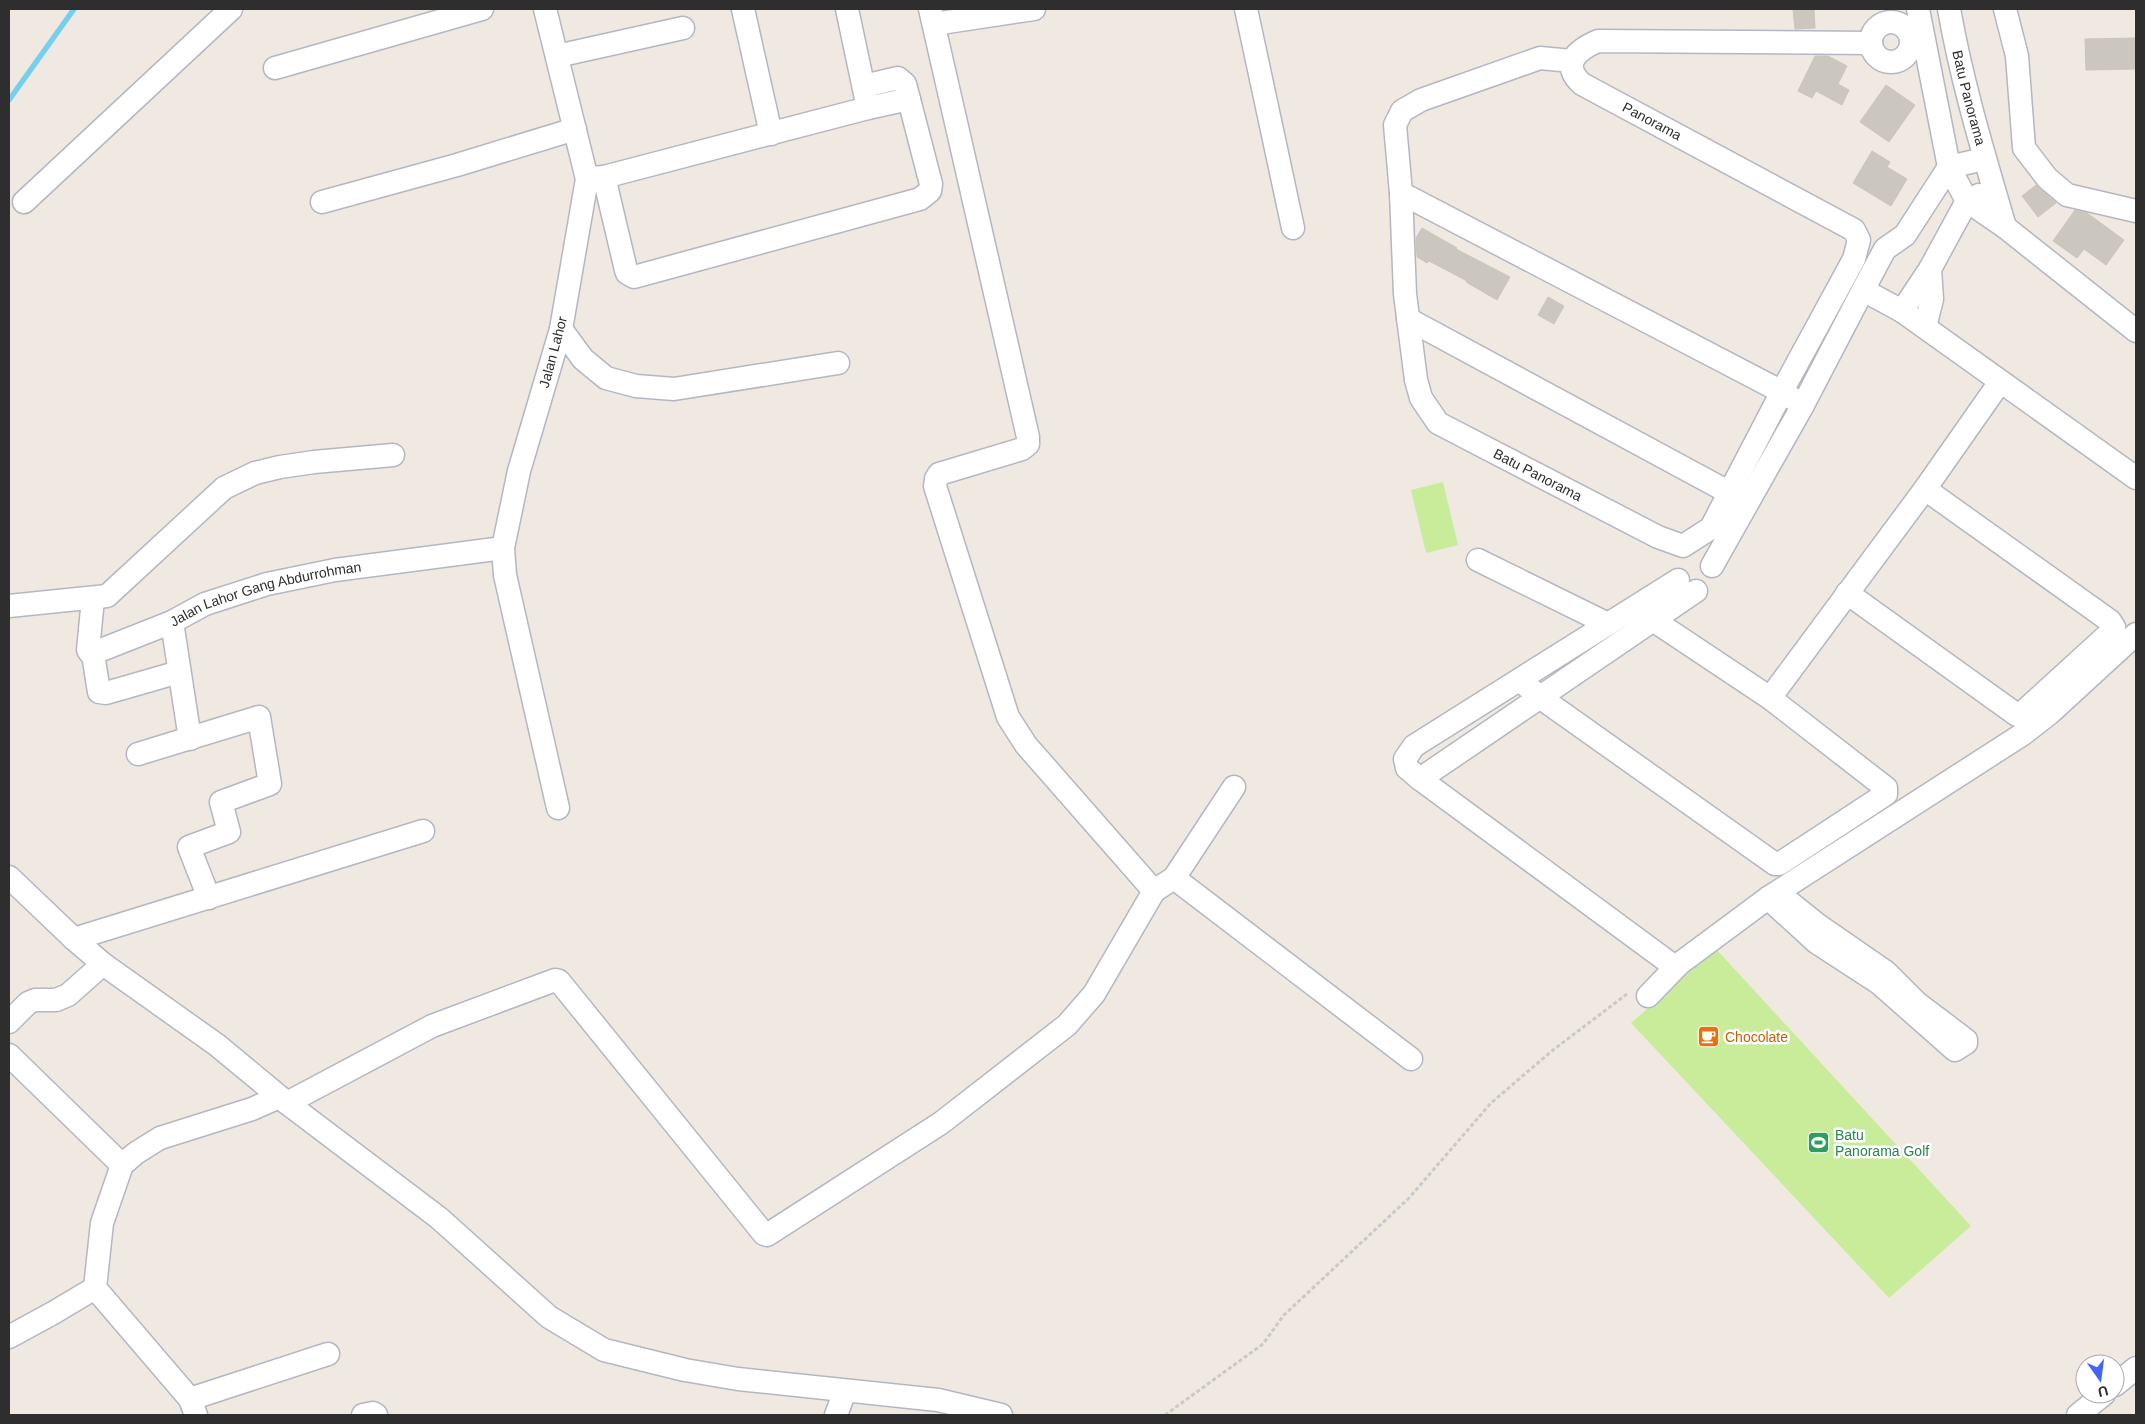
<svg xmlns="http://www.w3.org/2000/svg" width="2145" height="1424" font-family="Arial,sans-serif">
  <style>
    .pitch { fill: #c9ec9a }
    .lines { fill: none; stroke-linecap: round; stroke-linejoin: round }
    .stream { stroke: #75cff0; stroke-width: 5.5 }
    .building { fill: #cbc7bf; stroke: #cbc5ba }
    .minor-casing { stroke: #b4b7c1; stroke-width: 25 }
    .path { stroke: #c9c9c9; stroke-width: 3; stroke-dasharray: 4 2.5; stroke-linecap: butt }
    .minor { stroke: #fff; stroke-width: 22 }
    .labels { text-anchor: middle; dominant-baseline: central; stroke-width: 5; stroke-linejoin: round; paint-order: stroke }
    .street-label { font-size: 14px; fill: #2e2e2e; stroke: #fff }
    .food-label { font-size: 14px; fill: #c56008; stroke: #fff; text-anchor: start }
    .leisure-label { font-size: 14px; fill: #27864d; stroke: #fff; text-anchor: start }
  </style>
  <rect width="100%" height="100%" fill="#efe9e1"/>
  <g class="pitch">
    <polygon points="1443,482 1458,545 1426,553 1411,490"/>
    <polygon points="1716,949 1971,1226 1889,1298 1631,1023"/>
  </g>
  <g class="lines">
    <polyline class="stream" points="9,100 74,9"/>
  </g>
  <g class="building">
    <polygon points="1793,9 1814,9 1815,28 1795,29"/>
    <polygon points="2136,38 2136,69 2086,70 2085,39"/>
    <polygon points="1815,56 1828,56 1847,66 1838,84 1849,90 1842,105 1816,91 1812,98 1798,91"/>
    <polygon points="1886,85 1915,105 1889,142 1860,122"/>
    <polygon points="1872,151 1890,162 1887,167 1907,179 1891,206 1853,183"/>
    <polygon points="2036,185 2056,203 2038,217 2022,196"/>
    <polygon points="2075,210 2087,213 2124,240 2106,265 2084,249 2077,258 2053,241"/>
    <polygon points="1422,228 1457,248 1456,249 1510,277 1497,300 1466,282 1467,281 1429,261 1427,263 1417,257 1416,238"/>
    <polygon points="1548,297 1564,306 1554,324 1538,315"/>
  </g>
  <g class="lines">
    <defs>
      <g id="minor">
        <polyline points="545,9 587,179 561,329 519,471 503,548 505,575 558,808"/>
        <polyline points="743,9 771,134"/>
        <polyline points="930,9 1028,437 1028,444 1022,449 939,474 936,479 935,486 1008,717 1026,745 1154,891"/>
        <polyline points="1246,9 1293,228"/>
        <polyline points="1918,9 1949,167 1967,201 2005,227 2136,331"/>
        <path id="s1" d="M1949 9C1962 83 1984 155 2005 227"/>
        <polyline points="2005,9 2017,56 2024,148 2047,178 2067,195 2136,211"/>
        <circle cx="1891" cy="42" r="20"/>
        <polyline points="934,24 1034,9"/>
        <polyline points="557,56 683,28"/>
        <polyline points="1572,61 1540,58 1421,100 1402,111 1395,125 1401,193 1782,392 1803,405"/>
        <polyline points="275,68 482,9"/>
        <polyline points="868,108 909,99"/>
        <polyline points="604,177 626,270 627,273 634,277 920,199 930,191 931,184 905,84 898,78 864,86"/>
        <polyline points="590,178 604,177 868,108 847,9"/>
        <path id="s2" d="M1401 193 1405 294 1416 380 1421 398 1438 423 1658 537 1683 546 1711 528 1787 382 1854 259 1859 240 1854 230 1582 84C1560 64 1577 50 1598 41L1871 43"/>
        <polyline points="24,202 231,9"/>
        <polyline points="322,202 457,165 575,129"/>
        <polyline points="1863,290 1885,249 1905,235 1949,167 1984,159"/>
        <polyline points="1902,311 1930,269 1967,201 1979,195"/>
        <polyline points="1408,319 1743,500"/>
        <polyline points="1925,327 1932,299 1930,269"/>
        <polyline points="561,329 583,359 606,378 636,386 674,389 838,363"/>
        <polyline points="1478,560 1608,624"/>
        <polyline points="1712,566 1803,405 1863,290 1902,311 2136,478"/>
        <polyline points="1847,593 2017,715 2021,714 2111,632 2114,627 2110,621 1925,489"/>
        <path id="s3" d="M93 599 88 650 91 654 172 622 205 604 267 584 335 570 503 548"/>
        <polyline points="9,606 107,596 224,488 255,473 280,467 314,462 393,455"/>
        <polyline points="172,622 190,739"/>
        <polyline points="93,654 99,692 106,693 179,672"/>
        <polyline points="1521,681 1541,698 1775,864 1779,864 1886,794 1886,788 1770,698 1653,620"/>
        <polyline points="1770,698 1925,489 2000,382"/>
        <polyline points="138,754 259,717 270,784 221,802 229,832 189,847 209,898"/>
        <polyline points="1420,779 1696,591"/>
        <polyline points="9,877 74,939 103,964 217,1045 287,1103 439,1218 549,1317 604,1350 685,1370 738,1379 938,1400 1001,1415"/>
        <polyline points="1174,878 1411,1059"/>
        <polyline points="1768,898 1816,942 1879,983 1955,1050 1966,1043 1966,1040 1917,1003 1886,972 1818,925 1778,893"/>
        <polyline points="74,939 423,831"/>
        <polyline points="1675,967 1420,779 1407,768 1405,759 1414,746 1678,580"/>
        <polyline points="1648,996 1679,964 1768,898 2023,734 2050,713 2136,634"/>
        <polyline points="9,1022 28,1003 35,1000 56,1000 68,995 103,964"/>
        <polyline points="9,1055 122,1165"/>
        <polyline points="287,1103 432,1026 555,980 559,981 764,1234 767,1235 941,1123 1067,1025 1094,994 1154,891 1174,878 1234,787"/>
        <polyline points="9,1337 53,1313 95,1288"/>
        <polyline points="2115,1385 2136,1368"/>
        <polyline points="190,1399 328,1354"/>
        <polyline points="196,1415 190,1399 95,1288 102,1223 122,1165 136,1153 160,1138 252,1109 279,1097"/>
        <polyline points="363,1415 373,1413 376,1415"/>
        <polyline points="836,1415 845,1391"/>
        <polyline points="2078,1415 2104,1394"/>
      </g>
    </defs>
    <use href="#minor" class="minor-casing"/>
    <polyline class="path" points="1165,1415 1263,1344 1284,1315 1409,1198 1491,1103 1553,1050 1627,994"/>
    <use href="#minor" class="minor"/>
  </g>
  <defs>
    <symbol id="cafe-square" viewBox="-11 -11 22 22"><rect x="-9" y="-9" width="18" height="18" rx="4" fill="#e8710a" stroke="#fff"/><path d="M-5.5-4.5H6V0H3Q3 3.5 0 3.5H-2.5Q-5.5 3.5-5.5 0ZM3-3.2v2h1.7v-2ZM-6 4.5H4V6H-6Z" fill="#fff"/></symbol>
    <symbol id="stadium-square" viewBox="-11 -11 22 22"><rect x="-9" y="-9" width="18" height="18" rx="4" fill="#2e9e5b" stroke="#fff"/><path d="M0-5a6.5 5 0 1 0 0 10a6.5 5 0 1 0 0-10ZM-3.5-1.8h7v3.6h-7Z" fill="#fff"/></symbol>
  </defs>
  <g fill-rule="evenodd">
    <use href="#cafe-square" x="1696" y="1024" width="25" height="25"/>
    <use href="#stadium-square" x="1806" y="1130" width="25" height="25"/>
  </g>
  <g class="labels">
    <g class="street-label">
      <text stroke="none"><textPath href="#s1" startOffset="91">Batu Panorama</textPath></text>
      <text transform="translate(1652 121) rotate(28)">Panorama</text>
      <text transform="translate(553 352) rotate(-75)">Jalan Lahor</text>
      <text stroke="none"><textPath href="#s2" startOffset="349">Batu Panorama</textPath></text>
      <text stroke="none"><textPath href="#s3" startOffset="242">Jalan Lahor Gang Abdurrohman</textPath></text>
    </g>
    <g class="food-label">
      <text x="1725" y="1037">Chocolate</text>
    </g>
    <g class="leisure-label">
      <text x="1835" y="1135">Batu<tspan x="1835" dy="16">Panorama Golf</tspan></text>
    </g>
  </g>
  <rect width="2145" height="1424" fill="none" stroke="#2e2e2e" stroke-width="20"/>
  <g transform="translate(2100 1379) rotate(166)"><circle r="24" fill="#ffffff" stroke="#ababab"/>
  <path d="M0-4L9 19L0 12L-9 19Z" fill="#4264fb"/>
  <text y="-8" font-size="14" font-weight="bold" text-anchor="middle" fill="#2e2e2e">U</text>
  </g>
</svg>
